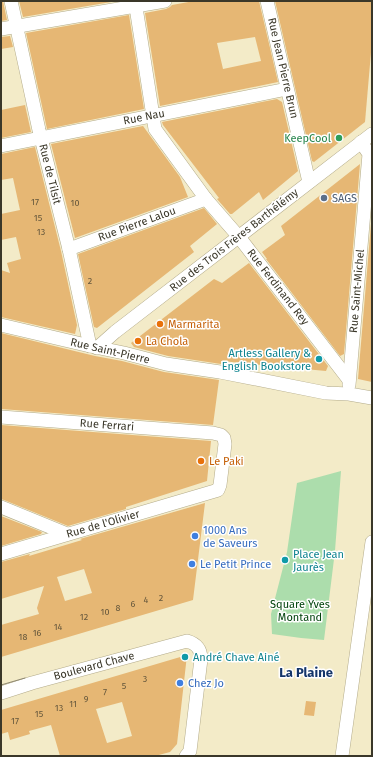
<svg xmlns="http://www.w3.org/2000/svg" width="373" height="757" font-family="'Fira Sans',sans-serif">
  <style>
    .green { fill: #acddac }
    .building { fill: #e6b774; fill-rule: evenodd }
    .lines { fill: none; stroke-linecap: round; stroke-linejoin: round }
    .minor-casing { stroke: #b3ab8a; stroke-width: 14 }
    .minor { stroke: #fff; stroke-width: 13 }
    .tram { stroke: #8e8871; stroke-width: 1 }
    .leisure-dot { fill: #2e9e5b; stroke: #fff; stroke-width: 1.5 }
    .service-dot { fill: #5c6f8a; stroke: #fff; stroke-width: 1.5 }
    .food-dot { fill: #e8710a; stroke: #fff; stroke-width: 1.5 }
    .culture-dot { fill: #0f9aa8; stroke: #fff; stroke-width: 1.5 }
    .shop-dot { fill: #3f7fe0; stroke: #fff; stroke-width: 1.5 }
    .labels { text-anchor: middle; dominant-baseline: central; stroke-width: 3; stroke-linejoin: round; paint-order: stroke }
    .number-label { font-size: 9px; fill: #65573c }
    .street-label { font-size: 11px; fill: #3a3729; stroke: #fff }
    .leisure-label { font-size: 11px; fill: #27864d; stroke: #fff; text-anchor: end }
    .service-label { font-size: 11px; fill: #4e5e75; stroke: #fff; text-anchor: start }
    .food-label { font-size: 11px; fill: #c56008; stroke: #fff; text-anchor: start }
    .culture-label { font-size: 11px; fill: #0d838f; stroke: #fff; text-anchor: start }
    .shop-label { font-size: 11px; fill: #366cbe; stroke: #fff; text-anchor: start }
    .park-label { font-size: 11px; fill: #01430c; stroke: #fff }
    .quarter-label { font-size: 13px; font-weight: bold; fill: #14356a; stroke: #fff }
  </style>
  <rect width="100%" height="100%" fill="#f3ebc8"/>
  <polygon class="green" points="341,471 335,551 324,640 301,638 272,634 271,614 287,552 297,483"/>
  <g class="building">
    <polygon points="1,1 3,1 7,20 1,21"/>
    <polygon points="19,1 117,1 23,17"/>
    <path d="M194 1H259L278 82 160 106 145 13 166 9 170 7 172 5ZM255 37 261 61 223 69 217 43Z"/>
    <polygon points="275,1 372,1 372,41 365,122 314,162 312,161"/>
    <polygon points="129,15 144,109 47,129 26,33"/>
    <polygon points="10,36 13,47 1,49 1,37"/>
    <polygon points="277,99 282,102 298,171 263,200 259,192 232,214 230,214 217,199 219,198 163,125 162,122"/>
    <polygon points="25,105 31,132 1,138 1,110"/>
    <polygon points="143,126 180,177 188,197 75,238 51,144"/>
    <polygon points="35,147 61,251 77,325 75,334 1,317 1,270 10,273 7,263 21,259 16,237 1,240 1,214 20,210 13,178 1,180 1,154"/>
    <polygon points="360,164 344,354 340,356 266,259 267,259 262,252 285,235 281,226"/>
    <polygon points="204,208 217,224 190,246 194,252 97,328 94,327 78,254"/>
    <polygon points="372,212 372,382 358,379"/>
    <polygon points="249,263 328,366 326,371 221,361 221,364 168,356 134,347 131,343 214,279 222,283"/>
    <polygon points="1,333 95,356 122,361 164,372 219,380 213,425 1,409"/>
    <polygon points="1,425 211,441 207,481 126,507 126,509 68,526 4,500 1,499"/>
    <path d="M205 503 193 600 1 657V625L39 614 37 608 44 586 1 599V562L30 554 29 556 82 540 80 539ZM84 569 92 593 65 601 57 577Z"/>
    <polygon points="1,516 42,532 41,534 1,546"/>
    <path d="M187 655 177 744 170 752 155 756H60L51 725 29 731 30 734 10 740 8 732 1 734V710ZM122 702 132 736 107 743 96 709Z"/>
    <polygon points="306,701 316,702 314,716 304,715"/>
  </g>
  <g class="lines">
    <defs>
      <g id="minor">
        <polyline points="11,1 39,130 69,249 90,346"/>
        <polyline points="135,1 155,129 206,199 239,237 349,380"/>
        <polyline points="267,1 309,182"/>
        <polyline points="1,29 165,1"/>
        <polyline points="1,146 287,89"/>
        <polyline points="69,249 206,199"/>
        <polyline points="1,325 90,346 124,353 166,364 220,372 326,393 349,394 372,398"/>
        <polyline points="97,348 115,332 372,134"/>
        <polyline points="349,385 369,154 361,142"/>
        <polyline points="1,417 213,433 221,435 224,438 225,444 220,485 218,490 215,491 1,554"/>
        <polyline points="1,507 67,534"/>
        <path d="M1 693 32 683 187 641C197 644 201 649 201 659L190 751 186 756"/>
        <polyline points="342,756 372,542"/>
      </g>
    </defs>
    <use href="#minor" class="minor-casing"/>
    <use href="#minor" class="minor"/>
    <polyline class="tram" points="1,685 25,678"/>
  </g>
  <circle class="leisure-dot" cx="339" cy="138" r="4"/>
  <circle class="service-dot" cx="324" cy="198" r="4"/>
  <g class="food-dot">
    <circle cx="160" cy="324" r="4"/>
    <circle cx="138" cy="341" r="4"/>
    <circle cx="201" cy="461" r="4"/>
  </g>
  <g class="culture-dot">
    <circle cx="319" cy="359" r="4"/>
    <circle cx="285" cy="560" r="4"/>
    <circle cx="185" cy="657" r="4"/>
  </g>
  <g class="shop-dot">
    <circle cx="195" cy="536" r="4"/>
    <circle cx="192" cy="564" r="4"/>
    <circle cx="180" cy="683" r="4"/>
  </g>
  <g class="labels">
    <g class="number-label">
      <text x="35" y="202">17</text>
      <text x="75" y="203">10</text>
      <text x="38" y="218">15</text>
      <text x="41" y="232">13</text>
      <text x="90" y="281">2</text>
      <text x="161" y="598">2</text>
      <text x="146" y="600">4</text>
      <text x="133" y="604">6</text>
      <text x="118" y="608">8</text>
      <text x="105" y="612">10</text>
      <text x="84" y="617">12</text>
      <text x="58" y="627">14</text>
      <text x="37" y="633">16</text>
      <text x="23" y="637">18</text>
      <text x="145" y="679">3</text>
      <text x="124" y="686">5</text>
      <text x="105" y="692">7</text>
      <text x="86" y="699">9</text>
      <text x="73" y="704">11</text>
      <text x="59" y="708">13</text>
      <text x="39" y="714">15</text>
      <text x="15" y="721">17</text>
    </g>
    <g class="street-label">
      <text transform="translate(283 68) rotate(77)">Rue Jean Pierre Brun</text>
      <text transform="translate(144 117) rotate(-11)">Rue Nau</text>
      <text transform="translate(50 174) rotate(76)">Rue de Tilsit</text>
      <text transform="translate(137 224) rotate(-20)">Rue Pierre Lalou</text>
      <text transform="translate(234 240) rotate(-38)">Rue des Trois Frères Barthélémy</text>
      <text transform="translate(278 287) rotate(52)">Rue Ferdinand Rey</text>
      <text transform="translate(357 291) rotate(-85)">Rue Saint-Michel</text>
      <text transform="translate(110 351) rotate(13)">Rue Saint-Pierre</text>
      <text transform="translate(107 425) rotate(4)">Rue Ferrari</text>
      <text transform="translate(103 524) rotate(-16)">Rue de l'Olivier</text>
      <text transform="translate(94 666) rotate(-15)">Boulevard Chave</text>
    </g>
    <g class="leisure-label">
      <text x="331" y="138">KeepCool</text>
    </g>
    <g class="service-label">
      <text x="332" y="198">SAGS</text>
    </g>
    <g class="food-label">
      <text x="168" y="324">Marmarita</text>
      <text x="146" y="341">La Chola</text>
      <text x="209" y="461">Le Paki</text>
    </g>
    <g class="culture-label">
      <text x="311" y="353" text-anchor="end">Artless Gallery &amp;<tspan x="311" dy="13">English Bookstore</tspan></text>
      <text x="293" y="554">Place Jean<tspan x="293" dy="13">Jaurès</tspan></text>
      <text x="193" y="657">André Chave Ainé</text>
    </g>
    <g class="shop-label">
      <text x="203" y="530">1000 Ans<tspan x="203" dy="13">de Saveurs</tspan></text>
      <text x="200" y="564">Le Petit Prince</text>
      <text x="188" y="683">Chez Jo</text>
    </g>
    <g class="park-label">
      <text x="300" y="604">Square Yves<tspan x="300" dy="13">Montand</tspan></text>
    </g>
    <g class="quarter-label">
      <text x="306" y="672">La Plaine</text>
    </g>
  </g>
  <rect width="373" height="757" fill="none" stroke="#3a3729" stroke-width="4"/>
</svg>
